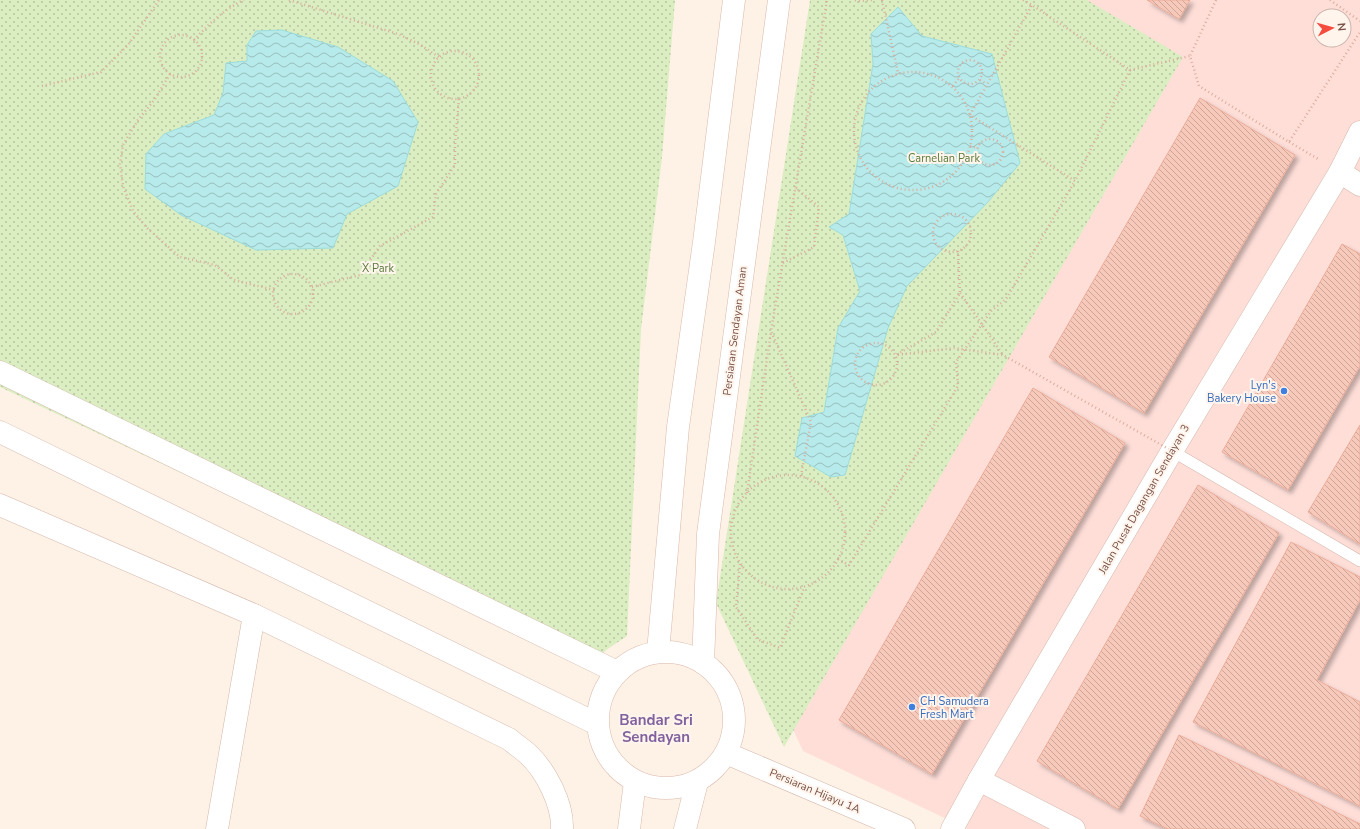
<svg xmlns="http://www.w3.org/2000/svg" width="1360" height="829" font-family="'Nunito Sans',sans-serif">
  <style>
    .commercial { fill: #ffded8; fill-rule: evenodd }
    .park { fill: url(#park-dots) }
    .water { fill: url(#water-waves); stroke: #9cdddd }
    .building { fill: url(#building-back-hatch); stroke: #ebac98; filter: url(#shadow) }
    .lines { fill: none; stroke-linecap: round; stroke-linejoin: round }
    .lane-casing { stroke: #d4b8ac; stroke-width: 12 }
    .street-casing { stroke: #d4b8ac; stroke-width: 23 }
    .secondary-casing { stroke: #dab9ab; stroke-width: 23 }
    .path { stroke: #dcac9c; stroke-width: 2.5; stroke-dasharray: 1 3; stroke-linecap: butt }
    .lane { stroke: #fff; stroke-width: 11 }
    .street { stroke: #fff; stroke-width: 22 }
    .secondary { stroke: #fff; stroke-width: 22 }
    .path-bridge { stroke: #dcac9c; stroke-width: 2.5; stroke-dasharray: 1 3; stroke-linecap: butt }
    .shop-dot { fill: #3f7fe0; stroke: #fff5ed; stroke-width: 1.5 }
    .labels { text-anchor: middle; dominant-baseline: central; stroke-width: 4; stroke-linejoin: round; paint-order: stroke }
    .park-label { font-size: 11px; fill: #587b3b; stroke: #fff5ed }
    .street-label { font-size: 11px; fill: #7a5247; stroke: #fff5ed }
    .shop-label { font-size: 11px; fill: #366cbe; stroke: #fff5ed; text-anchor: end }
    .district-label { font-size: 15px; font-weight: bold; fill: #81629e; stroke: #fff5ed }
  </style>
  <defs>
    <pattern id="park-dots" width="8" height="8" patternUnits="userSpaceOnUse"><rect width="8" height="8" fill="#daeec1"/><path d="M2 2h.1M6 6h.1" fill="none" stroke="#b6c39f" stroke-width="1.8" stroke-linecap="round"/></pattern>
    <pattern id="water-waves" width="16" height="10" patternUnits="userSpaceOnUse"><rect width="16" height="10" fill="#b7eaea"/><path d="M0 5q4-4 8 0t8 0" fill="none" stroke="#9ac0bf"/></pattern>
    <pattern id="building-back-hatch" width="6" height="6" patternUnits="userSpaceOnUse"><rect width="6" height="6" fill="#f7c9ba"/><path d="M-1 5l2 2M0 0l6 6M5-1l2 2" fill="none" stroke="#cda699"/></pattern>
    <filter id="shadow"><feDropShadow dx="3.5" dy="3.5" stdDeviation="2" flood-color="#0004"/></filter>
  </defs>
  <rect width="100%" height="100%" fill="#fef1e5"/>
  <path class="commercial" d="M820 0H1360V829H968L803 751 740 614ZM1320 16H1344V40H1320Z"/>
  <g class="park">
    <polygon points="0,0 675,0 662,157 641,329 627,636 606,650 591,667 0,387"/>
    <polygon points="810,0 1087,0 1183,57 784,747 716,603"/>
  </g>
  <g class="water">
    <polygon points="898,7 922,36 992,54 1020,163 988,202 907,286 888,328 845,475 831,477 795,456 802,418 824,412 838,328 860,291 843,235 829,227 849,214 873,64 871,34"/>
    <polygon points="282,30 338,47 393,81 418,122 398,186 347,214 333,248 256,250 181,215 145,189 146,154 164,134 214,115 223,93 226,63 247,61 247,45 256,31"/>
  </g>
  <g class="building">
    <polygon points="1147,0 1190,0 1179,19"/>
    <polygon points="1200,98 1295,155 1144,413 1049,357"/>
    <polygon points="1342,244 1360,254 1360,366 1288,490 1222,452"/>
    <polygon points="1033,388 1125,443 932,774 839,720"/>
    <polygon points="1360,425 1360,544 1308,512"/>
    <polygon points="1198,485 1279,533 1118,809 1037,761"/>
    <polygon points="1291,542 1360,577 1360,600 1317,680 1360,702 1360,806 1193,722"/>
    <polygon points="1179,735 1360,824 1360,829 1168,829 1140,816"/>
  </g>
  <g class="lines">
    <defs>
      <polyline id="lane" points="1172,451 1360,561"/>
      <g id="street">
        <polyline points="1340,172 1360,185"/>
        <polyline points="0,372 617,672"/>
        <polyline points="0,432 597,724"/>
        <path d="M0 505 254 615 509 739C515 744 522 749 528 754 546 771 563 804 562 829"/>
        <polyline points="726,753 904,829"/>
        <polyline points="979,780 1074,829"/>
        <polyline points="217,829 254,615"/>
        <polyline points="952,829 979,780 1172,451 1340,172 1360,132"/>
      </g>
      <g id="secondary">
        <circle cx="666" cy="720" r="68"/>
        <polyline points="658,652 678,427 704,242 734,0"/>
        <polyline points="703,663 708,534 779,0"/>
        <polyline points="629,829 635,782"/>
        <polyline points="685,829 697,782"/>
      </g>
    </defs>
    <use href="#lane" class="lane-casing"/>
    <use href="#street" class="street-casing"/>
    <use href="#secondary" class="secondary-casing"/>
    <g class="path">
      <polyline points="289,0 398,34 419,44 439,57"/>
      <polyline points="855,0 859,1 872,0"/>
      <polyline points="882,0 898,73"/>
      <polyline points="1023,0 1032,5 1130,70 1075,181 970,115 1032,5"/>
      <polyline points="1216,0 1190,56 1199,86 1289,142 1360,32"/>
      <polyline points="1330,0 1360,21"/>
      <circle cx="181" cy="56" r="21"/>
      <path d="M194 40C209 24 224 9 244 0"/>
      <circle cx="455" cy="75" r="24"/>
      <circle cx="970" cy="72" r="12"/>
      <polyline points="1130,70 1190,56"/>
      <circle cx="913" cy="131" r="59"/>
      <polyline points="170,74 155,99 138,120 123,145 120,164 123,186 133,211 147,228 180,257 215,265 234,280 274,290"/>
      <polyline points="980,80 987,84"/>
      <polyline points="42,86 101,72 128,45 159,0"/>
      <polyline points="953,86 960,77"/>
      <circle cx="990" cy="152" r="13"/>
      <polyline points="1289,142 1320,160"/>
      <polyline points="970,146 978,148"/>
      <circle cx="952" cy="233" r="19"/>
      <polyline points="783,263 814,247 819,207 796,188"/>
      <circle cx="293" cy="294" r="20"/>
      <polyline points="312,287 360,275 380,246 433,217 436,194 455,165 455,145 459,98"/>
      <polyline points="960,293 974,313"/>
      <polyline points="990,336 1003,355"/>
      <circle cx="876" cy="364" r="21"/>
      <circle cx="788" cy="532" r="57"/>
      <polyline points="801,476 811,422 771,331 827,0"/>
      <polyline points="747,493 771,332"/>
      <polyline points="838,559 849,565 958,386 956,362 991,311 1006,299 1075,181"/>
      <polyline points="740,564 736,607 757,639 780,648 804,588"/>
    </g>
    <use href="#lane" class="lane"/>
    <use href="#street" class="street"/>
    <use href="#secondary" class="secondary"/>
    <g class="path-bridge">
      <polyline points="958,251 960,293 936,332 896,355 954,348 1003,355 1172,451"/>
      <polyline points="974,313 990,336"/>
    </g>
  </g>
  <g class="shop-dot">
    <circle cx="1284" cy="391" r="4"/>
    <circle cx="912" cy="707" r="4"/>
  </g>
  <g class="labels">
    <g class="park-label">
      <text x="944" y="158">Carnelian Park</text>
      <text x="378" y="268">X Park</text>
    </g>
    <g class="street-label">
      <text transform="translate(735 331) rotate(-83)">Persiaran Sendayan Aman</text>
      <text transform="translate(1144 499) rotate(-60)">Jalan Pusat Dagangan Sendayan 3</text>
      <text transform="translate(815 791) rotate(23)">Persiaran Hijayu 1A</text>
    </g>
    <g class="shop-label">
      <text x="1276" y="385">Lyn's<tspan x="1276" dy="13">Bakery House</tspan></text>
      <text x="920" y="701" text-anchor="start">CH Samudera<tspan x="920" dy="13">Fresh Mart</tspan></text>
    </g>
    <g class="district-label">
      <text x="656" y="720">Bandar Sri<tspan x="656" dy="17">Sendayan</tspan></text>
    </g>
  </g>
  <g transform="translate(1332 28) rotate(84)"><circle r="19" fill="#fff5ed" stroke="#cab4ab"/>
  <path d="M0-3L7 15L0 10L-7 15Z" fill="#f44c3e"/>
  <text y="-6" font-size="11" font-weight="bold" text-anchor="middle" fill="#7a5247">N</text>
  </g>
</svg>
